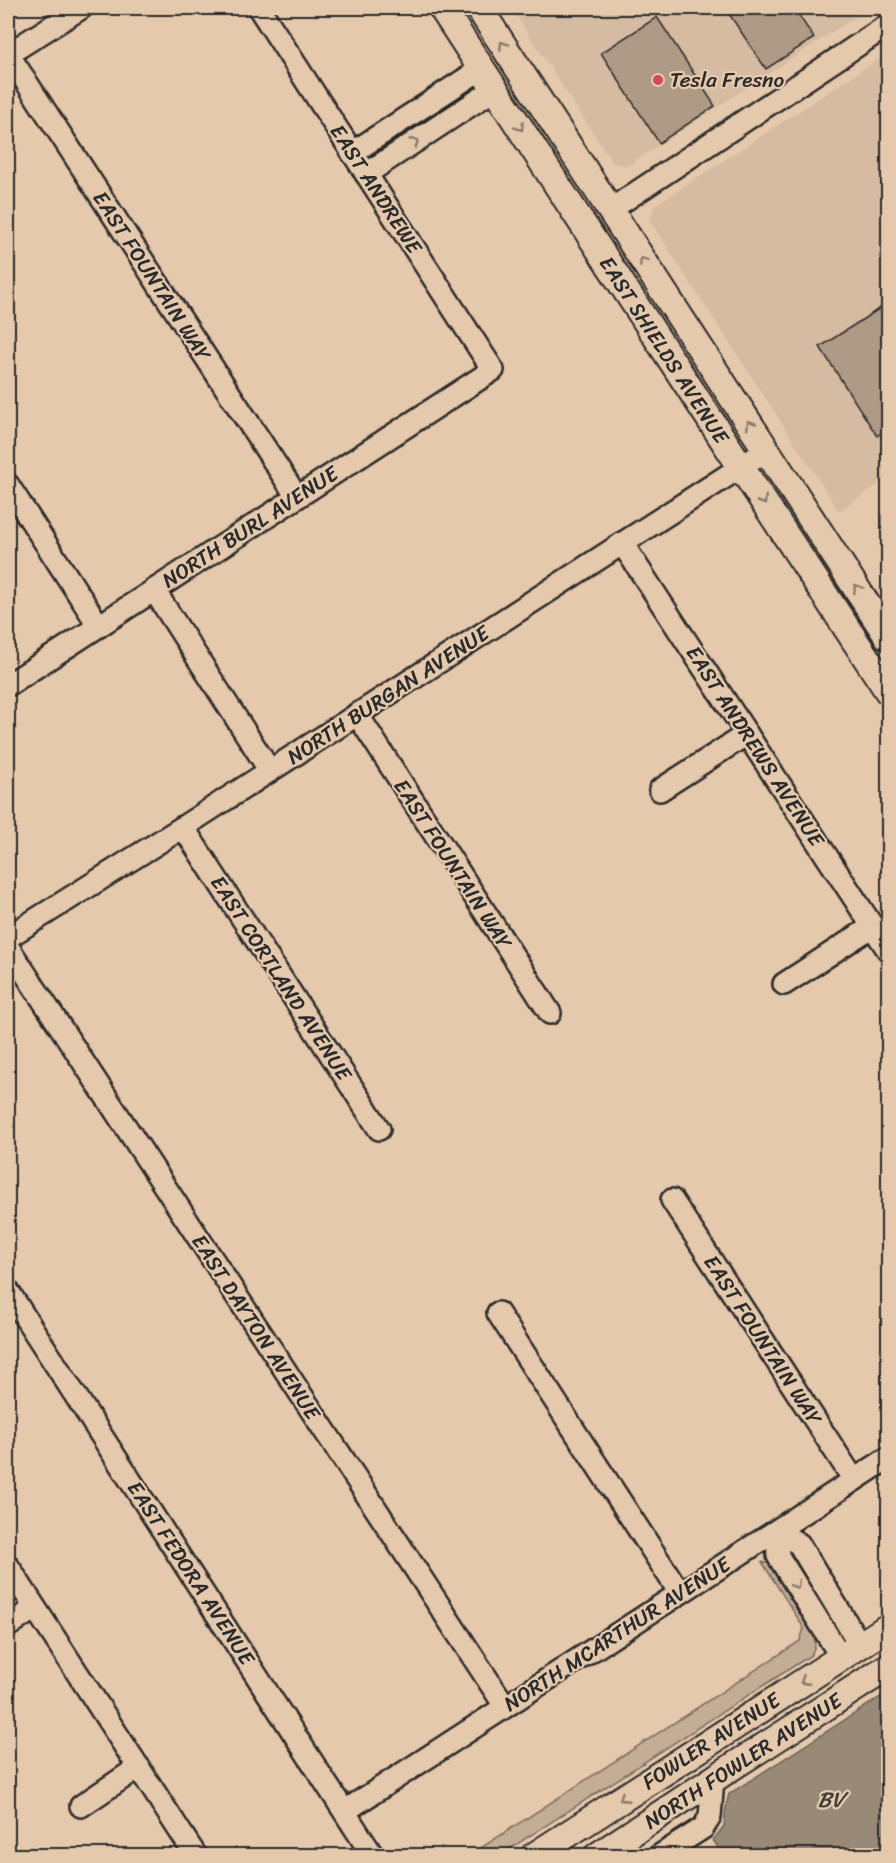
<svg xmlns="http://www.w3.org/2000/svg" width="896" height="1863" font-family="Sriracha,sans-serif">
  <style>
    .built { fill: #d5bba1 }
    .green { fill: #c4ad95; stroke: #786c60; stroke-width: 1.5 }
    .water { fill: #998977; stroke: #6d6359; stroke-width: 1.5 }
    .building { fill: #af9a86; stroke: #2b2b2b; stroke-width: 1.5 }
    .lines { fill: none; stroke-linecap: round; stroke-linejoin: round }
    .minor-casing { stroke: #2b2b2b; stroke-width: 26 }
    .major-casing { stroke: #2b2b2b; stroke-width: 30 }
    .minor { stroke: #e5c9ac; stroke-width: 21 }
    .major { stroke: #e5c9ac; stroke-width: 26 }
    .oneway { stroke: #887a6c }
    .poi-dot { fill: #d1495b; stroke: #e5c9ac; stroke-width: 2 }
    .labels { text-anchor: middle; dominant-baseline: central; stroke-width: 4.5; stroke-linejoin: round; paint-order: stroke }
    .poi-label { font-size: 21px; fill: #2b2b2b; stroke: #e5c9ac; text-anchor: start }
    .street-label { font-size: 21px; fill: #2b2b2b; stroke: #e5c9ac }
    .water-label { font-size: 22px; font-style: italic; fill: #413e3a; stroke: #e5c9ac }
  </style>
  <rect width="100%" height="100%" fill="#e5c9ac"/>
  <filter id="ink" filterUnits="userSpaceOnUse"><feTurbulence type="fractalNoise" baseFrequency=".0167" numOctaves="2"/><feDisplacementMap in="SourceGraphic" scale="12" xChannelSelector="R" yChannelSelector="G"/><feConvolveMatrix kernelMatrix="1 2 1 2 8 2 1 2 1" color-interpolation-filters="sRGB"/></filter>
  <g filter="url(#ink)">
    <g class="built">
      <polygon points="511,8 869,8 627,166 612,162"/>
      <polygon points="888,53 888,478 839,511 650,221 654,206"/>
    </g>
    <polygon class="green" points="762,1562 770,1564 814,1634 815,1646 811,1655 500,1855 470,1855 800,1641 804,1628"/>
    <polygon class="water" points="888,1692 888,1855 723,1855 713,1840 724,1826 726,1806 729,1794"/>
    <g class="building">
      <polygon points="725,8 794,8 814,38 766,69"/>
      <polygon points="657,17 715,106 659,143 601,53"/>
      <polygon points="888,303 888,428 877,436 820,347"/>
    </g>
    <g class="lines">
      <defs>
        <g id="minor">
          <polyline points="8,54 297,497"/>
          <polyline points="8,54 81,8"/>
          <polyline points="352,153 481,69"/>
          <polyline points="366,174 495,89"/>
          <polyline points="610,210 888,25"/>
          <polyline points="8,485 99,626"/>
          <polyline points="622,543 888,950"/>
          <polyline points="154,590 270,771"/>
          <polyline points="8,685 493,370 259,8"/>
          <polyline points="357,714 550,1013"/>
          <polyline points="660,790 747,734"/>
          <polyline points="183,827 379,1129"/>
          <polyline points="8,937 183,827 767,450"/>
          <polyline points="8,947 505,1706"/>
          <polyline points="784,984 873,926"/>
          <polyline points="672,1200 854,1480"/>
          <polyline points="8,1291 373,1856"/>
          <polyline points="498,1313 680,1593"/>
          <polyline points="777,1531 778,1556 841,1657"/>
          <polyline points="777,1531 799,1544 860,1645"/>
          <polyline points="8,1566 196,1856"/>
          <polyline points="8,1626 35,1608"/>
          <polyline points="81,1806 139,1767"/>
          <polyline points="345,1811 888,1458"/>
          <polyline points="659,1856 703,1828 710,1817 713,1779"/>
        </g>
        <g id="major">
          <polyline points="442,8 741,467 888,691"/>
          <polyline points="479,8 888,637"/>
          <polyline points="534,1856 888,1627"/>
          <polyline points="597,1856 735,1765 888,1667"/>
        </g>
      </defs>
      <use href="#minor" class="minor-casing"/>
      <use href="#major" class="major-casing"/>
      <use href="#minor" class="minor"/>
      <use href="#major" class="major"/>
    </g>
    <defs><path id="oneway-chevron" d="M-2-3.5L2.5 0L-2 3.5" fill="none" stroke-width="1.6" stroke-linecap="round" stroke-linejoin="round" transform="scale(1.5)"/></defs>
    <g class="oneway">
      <use href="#oneway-chevron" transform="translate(503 45) rotate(-123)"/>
      <use href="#oneway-chevron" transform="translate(520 127) rotate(57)"/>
      <use href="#oneway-chevron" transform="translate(415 142) rotate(-33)"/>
      <use href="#oneway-chevron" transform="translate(643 261) rotate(-123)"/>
      <use href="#oneway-chevron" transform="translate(750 424) rotate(-123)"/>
      <use href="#oneway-chevron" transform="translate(763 501) rotate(57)"/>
      <use href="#oneway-chevron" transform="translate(857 588) rotate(-123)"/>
      <use href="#oneway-chevron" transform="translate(796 1585) rotate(58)"/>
      <use href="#oneway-chevron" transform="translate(804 1681) rotate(147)"/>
      <use href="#oneway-chevron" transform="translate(623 1798) rotate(147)"/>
    </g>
  </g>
  <circle class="poi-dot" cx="658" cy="80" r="6"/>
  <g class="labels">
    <g class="poi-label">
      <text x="670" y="80">Tesla Fresno</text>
    </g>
    <g class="street-label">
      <text transform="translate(376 189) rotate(57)">EAST ANDREWE</text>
      <text transform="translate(152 276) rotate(57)">EAST FOUNTAIN WAY</text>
      <text transform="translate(664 350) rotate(57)">EAST SHIELDS AVENUE</text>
      <text transform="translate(250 527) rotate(-33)">NORTH BURL AVENUE</text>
      <text transform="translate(388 695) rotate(-33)">NORTH BURGAN AVENUE</text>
      <text transform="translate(755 746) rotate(57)">EAST ANDREWS AVENUE</text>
      <text transform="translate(453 864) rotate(57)">EAST FOUNTAIN WAY</text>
      <text transform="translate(281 978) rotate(57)">EAST CORTLAND AVENUE</text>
      <text transform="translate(256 1327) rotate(57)">EAST DAYTON AVENUE</text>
      <text transform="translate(763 1340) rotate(57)">EAST FOUNTAIN WAY</text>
      <text transform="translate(191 1573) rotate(57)">EAST FEDORA AVENUE</text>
      <text transform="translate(617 1634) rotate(-33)">NORTH MCARTHUR AVENUE</text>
      <text transform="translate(711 1741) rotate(-33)">FOWLER AVENUE</text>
      <text transform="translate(743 1761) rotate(-33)">NORTH FOWLER AVENUE</text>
    </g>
    <g class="water-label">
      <text x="831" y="1799">BV</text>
    </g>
  </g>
  <rect width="896" height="1863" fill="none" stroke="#e5c9ac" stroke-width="30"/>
  <rect x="15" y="15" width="866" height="1833" fill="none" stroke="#2b2b2b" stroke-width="2" filter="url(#ink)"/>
</svg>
